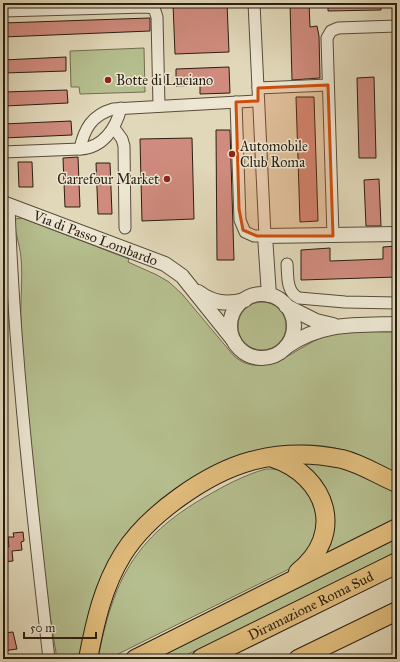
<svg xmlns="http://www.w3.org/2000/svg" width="400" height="662" font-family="'IM FELL Great Primer',serif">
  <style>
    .green { fill: #b5be8e; stroke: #706e50 }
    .building { fill: #cf8b7d; stroke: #2a1e11 }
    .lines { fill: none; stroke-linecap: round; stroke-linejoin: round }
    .minor-casing { stroke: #584c3b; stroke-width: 13 }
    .tertiary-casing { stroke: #584c3b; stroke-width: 16 }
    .trunk-casing { stroke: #2a1e11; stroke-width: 20 }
    .motorway-casing { stroke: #2a1e11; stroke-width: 22 }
    .minor { stroke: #ece6d2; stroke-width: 11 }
    .tertiary { stroke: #ece6d2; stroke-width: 14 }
    .trunk { stroke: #e0bc7c; stroke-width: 18 }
    .motorway { stroke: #e0bc7c; stroke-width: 20 }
    .marked { fill: #cc500d; fill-opacity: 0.2; stroke: #cc500d; stroke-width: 3; stroke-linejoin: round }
    .poi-dot { fill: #8f2418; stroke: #ece6d2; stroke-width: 1.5 }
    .labels { text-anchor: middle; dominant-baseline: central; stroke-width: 3; stroke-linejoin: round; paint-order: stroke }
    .poi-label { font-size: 14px; fill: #2a1e11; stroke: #ece6d2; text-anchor: start }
    .street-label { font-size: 14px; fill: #2a1e11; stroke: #ece6d2 }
  </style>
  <rect width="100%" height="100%" fill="#e1d8b9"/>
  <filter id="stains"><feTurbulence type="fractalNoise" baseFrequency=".005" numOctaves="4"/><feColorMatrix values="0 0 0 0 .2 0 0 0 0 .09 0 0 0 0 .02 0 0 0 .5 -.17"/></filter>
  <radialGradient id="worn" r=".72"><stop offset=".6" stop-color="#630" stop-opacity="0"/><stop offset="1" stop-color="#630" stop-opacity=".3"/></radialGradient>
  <g class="green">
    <polygon points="144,48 145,92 80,94 79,87 71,87 70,51"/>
    <path d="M22 218 129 259 128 262 157 275 169 282 182 294 234 356C266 384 301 341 332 334 353 330 376 332 397 332V474C377 465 356 453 335 448 309 442 280 446 256 453L140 525 80 659H57C38 548 28 436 21 324 20 302 23 280 21 258 20 244 14 232 15 219Z"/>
    <circle cx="262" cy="326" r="24"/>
    <polygon points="313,461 345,467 397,491 397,521 319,558 329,540 296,464"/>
    <path d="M266 469H282L314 494 320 534 295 566 108 659H98C113 581 134 538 205 497 224 486 244 475 266 469Z"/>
    <polygon points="397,535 397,551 374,563 178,659 148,659"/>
  </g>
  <g class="building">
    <polygon points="227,3 229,52 175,54 173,4"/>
    <polygon points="290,3 309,3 310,27 317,26 319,36 320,78 292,80"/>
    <polygon points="328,3 381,3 381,10 328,11"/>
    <polygon points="150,18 150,31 3,37 3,23"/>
    <polygon points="66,57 66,71 4,73 3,60"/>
    <polygon points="229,67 230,93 200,94 200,85 176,86 176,69"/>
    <polygon points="374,77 376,158 359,158 357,78"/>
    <polygon points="67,90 68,103 5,106 4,92"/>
    <polygon points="296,97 314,97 318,221 300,222"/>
    <polygon points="71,121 72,135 3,138 3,124"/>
    <polygon points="216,130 230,130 234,260 217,260"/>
    <polygon points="192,138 194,219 142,221 140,139"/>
    <polygon points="78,157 80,207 65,207 63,158"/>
    <polygon points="18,162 32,162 33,187 19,187"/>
    <polygon points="96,163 110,163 112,214 98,214"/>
    <polygon points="379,179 381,226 366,226 364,180"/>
    <polygon points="397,246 397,277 301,280 301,250 330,248 330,261 383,259 383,247"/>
    <polygon points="23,532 24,541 21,542 22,550 12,551 13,561 3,562 3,547 9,547 8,537 14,537 13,533"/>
    <polygon points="13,632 17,649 3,651 3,633"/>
  </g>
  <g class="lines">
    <defs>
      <g id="minor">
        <polyline points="3,11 145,7 154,8 157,17 159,106"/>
        <polyline points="258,88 328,85"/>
        <polyline points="236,102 240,220 245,232 254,236 265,236 254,3"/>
        <polyline points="114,128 122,139 124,146 125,228"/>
        <path d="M80 149C84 129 92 115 113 109L258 101"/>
        <path d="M3 152 80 149C103 148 116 128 121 108"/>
        <path d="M9 206C14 357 32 508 49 659"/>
        <polyline points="333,236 327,38 331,31 338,28 397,26"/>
        <path d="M287 264C288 276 286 292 299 298L345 302 397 303"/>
      </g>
      <g id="tertiary">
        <path id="s1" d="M3 203 165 264 182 276 234 341"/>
        <path d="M198 292C213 303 226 305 245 300"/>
        <circle cx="262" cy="326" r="32"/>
        <polyline points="269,295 265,236 397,234"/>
        <polyline points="286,306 316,321 333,325"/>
        <path d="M286 347C321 322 356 325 397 324"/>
      </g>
      <g id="trunk">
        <path d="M273 458C327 476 346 534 298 572"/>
        <path d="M88 659C95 622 103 586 123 554 148 514 207 473 251 461 280 453 313 453 342 459 362 464 378 475 397 483"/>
        <polyline points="135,659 397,528"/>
        <polyline points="298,659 397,611"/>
      </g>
      <g id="motorway">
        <path id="s2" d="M202 659 397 563"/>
      </g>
    </defs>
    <use href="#minor" class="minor-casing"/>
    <use href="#tertiary" class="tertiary-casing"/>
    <use href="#trunk" class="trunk-casing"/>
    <use href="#motorway" class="motorway-casing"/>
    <use href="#minor" class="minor"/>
    <use href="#tertiary" class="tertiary"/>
    <use href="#trunk" class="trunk"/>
    <use href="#motorway" class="motorway"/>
  </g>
  <path class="marked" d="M328 85 333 236H257L243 230 239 209 236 102 258 101V88Z"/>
  <g class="poi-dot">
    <circle cx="108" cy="80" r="4"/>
    <circle cx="232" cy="154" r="4"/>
    <circle cx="167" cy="179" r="4"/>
  </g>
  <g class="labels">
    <g class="poi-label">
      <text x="116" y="80">Botte di Luciano</text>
      <text x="240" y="146">Automobile<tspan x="240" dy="16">Club Roma</tspan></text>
      <text x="159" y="179" text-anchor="end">Carrefour Market</text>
    </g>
    <g class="street-label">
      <text stroke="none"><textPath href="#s1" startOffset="99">Via di Passo Lombardo</textPath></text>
      <text stroke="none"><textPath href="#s2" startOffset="121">Diramazione Roma Sud</textPath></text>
    </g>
  </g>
  <rect width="400" height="662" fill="none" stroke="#e1d8b9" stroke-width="16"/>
  <rect x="4" y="4" width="392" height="654" fill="none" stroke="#2a1e11" stroke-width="2"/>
  <rect x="8" y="8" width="384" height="646" fill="none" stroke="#2a1e11"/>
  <path d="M24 632v6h72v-6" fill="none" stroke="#2a1e11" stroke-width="2"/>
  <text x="30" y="632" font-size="12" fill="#2a1e11" stroke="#ece6d2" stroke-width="3" paint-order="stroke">50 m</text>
  <rect width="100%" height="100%" filter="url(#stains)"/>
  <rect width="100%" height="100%" fill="url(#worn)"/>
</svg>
